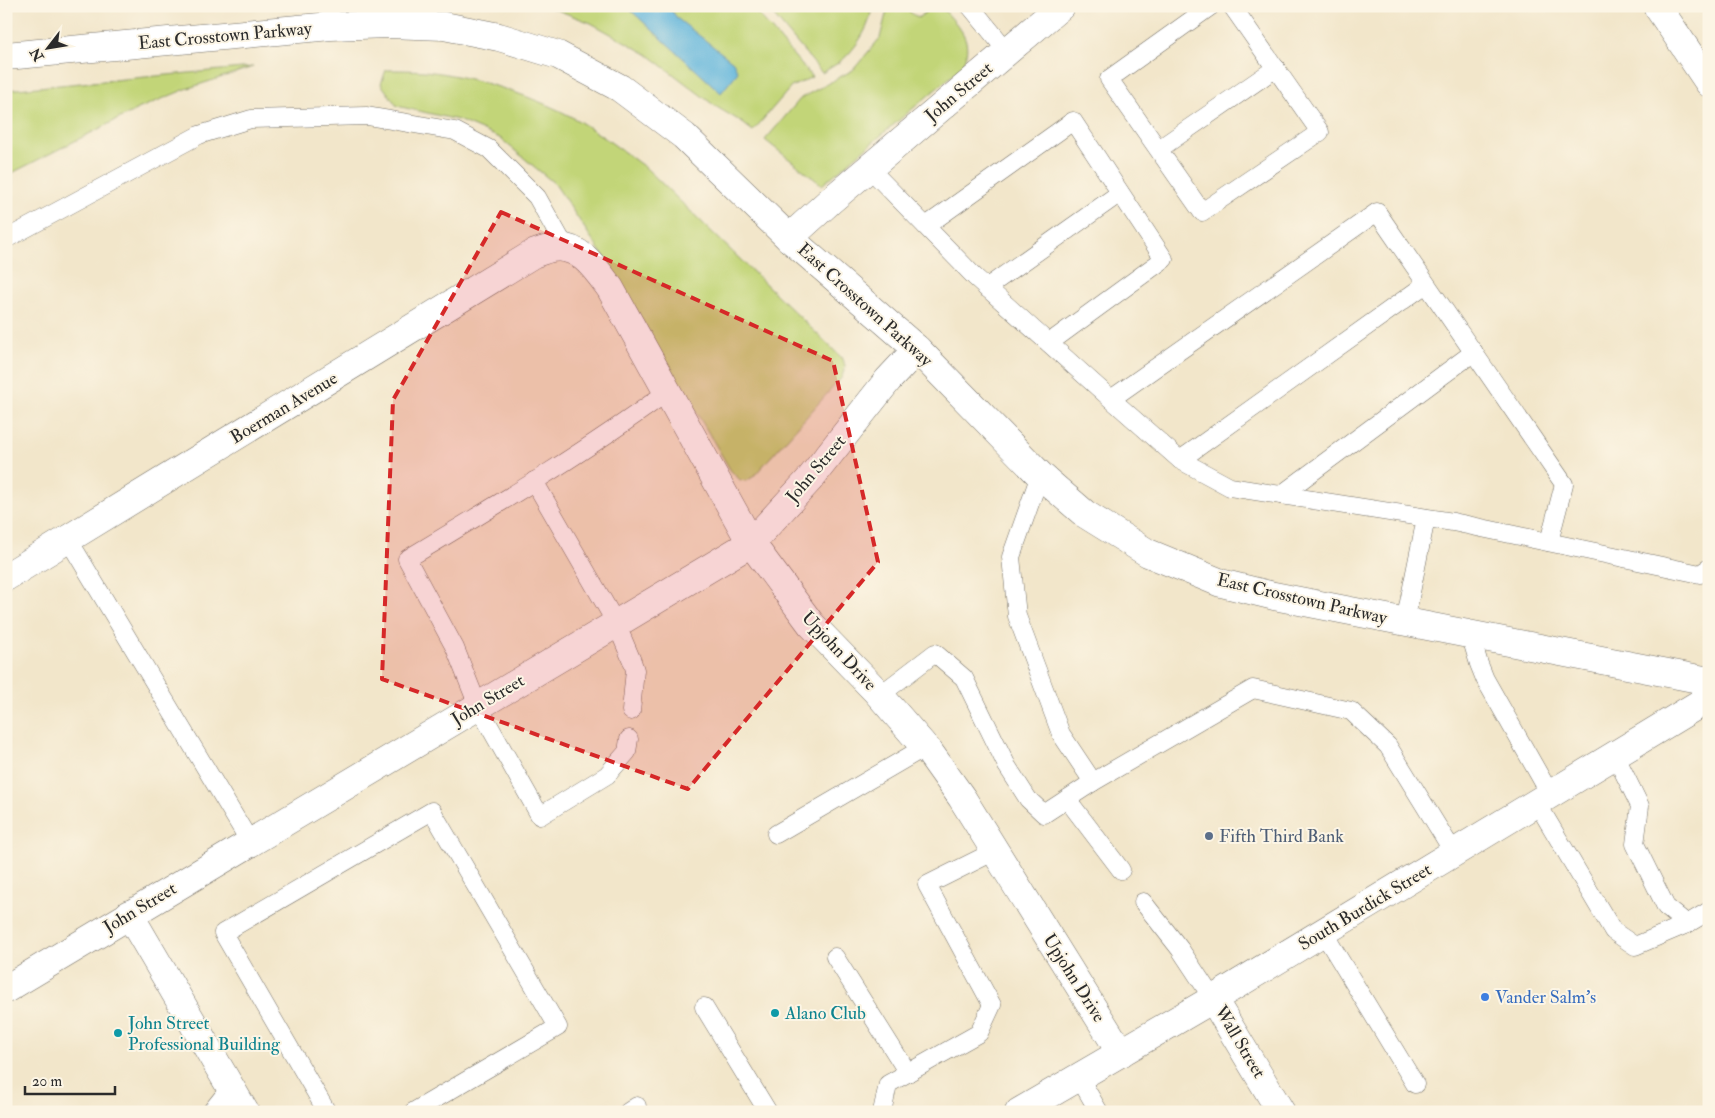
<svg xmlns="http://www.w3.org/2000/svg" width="1715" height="1118" font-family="'IM FELL Double Pica',serif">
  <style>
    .green { fill: #c2d578; stroke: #768052 }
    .water { fill: #60b5dc; stroke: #467084 }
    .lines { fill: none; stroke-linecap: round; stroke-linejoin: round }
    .service-casing { stroke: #716c63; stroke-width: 19 }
    .minor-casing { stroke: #716c63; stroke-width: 29 }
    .service { stroke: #fff; stroke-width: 18 }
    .minor { stroke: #fff; stroke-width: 28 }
    .marked { fill: #d62828; fill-opacity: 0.2; stroke: #d62828; stroke-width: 4; stroke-dasharray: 10 6; stroke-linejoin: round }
    .service-dot { fill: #5c6f8a; stroke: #fcf5e5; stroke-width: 2 }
    .shop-dot { fill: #3f7fe0; stroke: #fcf5e5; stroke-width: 2 }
    .culture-dot { fill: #0f9aa8; stroke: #fcf5e5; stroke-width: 2 }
    .labels { text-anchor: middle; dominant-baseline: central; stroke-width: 4; stroke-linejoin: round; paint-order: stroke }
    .street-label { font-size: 18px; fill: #2b2b2b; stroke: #fcf5e5 }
    .service-label { font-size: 18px; fill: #4e5e75; stroke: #fcf5e5; text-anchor: start }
    .shop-label { font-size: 18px; fill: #366cbe; stroke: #fcf5e5; text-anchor: start }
    .culture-label { font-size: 18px; fill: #0d838f; stroke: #fcf5e5; text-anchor: start }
  </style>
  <rect width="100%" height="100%" fill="#fcf5e5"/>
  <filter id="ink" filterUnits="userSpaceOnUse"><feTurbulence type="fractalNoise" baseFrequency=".02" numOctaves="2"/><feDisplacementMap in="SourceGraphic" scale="10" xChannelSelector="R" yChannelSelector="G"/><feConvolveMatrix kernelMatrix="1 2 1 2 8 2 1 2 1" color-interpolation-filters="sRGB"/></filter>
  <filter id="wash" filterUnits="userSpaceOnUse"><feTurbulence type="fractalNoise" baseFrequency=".0096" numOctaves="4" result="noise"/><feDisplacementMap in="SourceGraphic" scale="20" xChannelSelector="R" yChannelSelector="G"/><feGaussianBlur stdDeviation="1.12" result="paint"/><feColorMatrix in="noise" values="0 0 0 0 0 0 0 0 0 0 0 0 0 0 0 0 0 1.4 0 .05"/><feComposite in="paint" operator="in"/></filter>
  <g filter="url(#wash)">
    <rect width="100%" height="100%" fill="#f2e6ca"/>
    <g class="green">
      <polygon points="547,6 626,6 721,92 678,19 668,6 744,6 746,8 751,6 812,77 791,87 753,131 740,121 715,106 647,54 591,23"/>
      <path d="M776 6H871C873 23 855 50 842 60 836 65 828 69 822 73L770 11Z"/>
      <path d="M888 6H902L918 18 934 6H941C959 28 976 39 961 68L822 185 765 140 801 98 853 70 880 38Z"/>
      <polygon points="253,67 186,89 140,108 6,176 6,90"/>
      <path d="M386 70C399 70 412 70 424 71 469 75 530 95 570 116 597 131 621 150 646 168L843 359 845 366 842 377 753 477 746 481 740 480 731 471 608 263 555 184 500 138 458 120 397 106 381 84Z"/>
    </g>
    <polygon class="water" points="626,6 668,6 678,19 733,62 738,72 721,93"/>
  </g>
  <g filter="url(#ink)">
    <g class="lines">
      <defs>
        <g id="service">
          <polyline points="330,6 331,26"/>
          <polyline points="970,6 1007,51"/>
          <polyline points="1211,6 1109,79 1202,212 1320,132 1232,6"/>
          <polyline points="1159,149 1276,68"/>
          <polyline points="869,168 975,277 1111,399 1180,460 1230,487 1453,522 1700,574 1709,568"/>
          <polyline points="926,226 1073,121 1164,259 1049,343"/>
          <polyline points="6,239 199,135 251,119 367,116 455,131 489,149 537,197 565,247"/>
          <polyline points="986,288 1120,193"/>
          <polyline points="1111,399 1377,212 1564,484 1549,542"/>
          <polyline points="1180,460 1426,284"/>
          <polyline points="1040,475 1011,557 1017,616 1061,734 1093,782"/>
          <polyline points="534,481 616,623 632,661 635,670 631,711"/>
          <polyline points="1281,495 1474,352"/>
          <polyline points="68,539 250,842"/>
          <polyline points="1405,622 1426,518"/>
          <polyline points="1470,634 1479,664 1485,679 1550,794"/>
          <polyline points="880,695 935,653 964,678 1007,766 1028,799 1044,814 1093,782 1253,689 1351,711 1388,746 1454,853"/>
          <path d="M629 739 627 752 607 775 540 816 478 706 455 648 407 559C495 506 584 453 667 392"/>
          <polyline points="1615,755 1640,806 1635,844 1666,907 1687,924 1709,911"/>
          <polyline points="1067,799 1121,870"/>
          <polyline points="1537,803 1613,931 1635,946 1687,924"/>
          <polyline points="776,834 925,747"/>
          <polyline points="1143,902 1180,949 1213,999"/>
          <polyline points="1323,932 1415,1084"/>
          <polyline points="835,957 908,1073"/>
          <polyline points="704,1007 768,1112"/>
          <polyline points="1079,1077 1099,1112"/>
          <polyline points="211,1112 230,1088"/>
          <polyline points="327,1112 223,933 432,811 558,1027 413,1112"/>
          <polyline points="628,1112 637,1106"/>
          <polyline points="882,1112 888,1084 979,1033 992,1005 927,885 995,851"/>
        </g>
        <g id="minor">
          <polyline points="1657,6 1709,83"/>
          <polyline points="6,56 331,26 388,24 444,26 499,37 558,55 620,88 684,136 789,238 917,349 1040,475 1085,514 1148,553 1221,583 1274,596 1709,681"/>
          <polyline points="789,238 830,201 1061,6"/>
          <path d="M6 577 533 254C539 252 546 249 552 248 579 243 596 269 610 288L751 543 811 624 876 691 930 753 962 798 1121 1053"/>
          <polyline points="129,914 245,1112"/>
          <polyline points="6,989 751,543 809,480 888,380 917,349"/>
          <polyline points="1213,999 1281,1112"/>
          <polyline points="1019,1112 1213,999 1709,698"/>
        </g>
      </defs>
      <use href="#service" class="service-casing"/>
      <use href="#minor" class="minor-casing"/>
      <use href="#service" class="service"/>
      <use href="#minor" class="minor"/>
    </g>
  </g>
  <path class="marked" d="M501 212 833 361 878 562 688 789 382 679 393 400Z"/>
  <circle class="service-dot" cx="1209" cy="836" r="5"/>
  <circle class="shop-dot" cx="1485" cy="997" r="5"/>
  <g class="culture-dot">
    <circle cx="775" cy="1013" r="5"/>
    <circle cx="118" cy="1033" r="5"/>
  </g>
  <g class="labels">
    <g class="street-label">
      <text transform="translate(225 36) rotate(-5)">East Crosstown Parkway</text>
      <text transform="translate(959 92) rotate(-40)">John Street</text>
      <text transform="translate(865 305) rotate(42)">East Crosstown Parkway</text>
      <text transform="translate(284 408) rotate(-31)">Boerman Avenue</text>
      <text transform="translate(816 469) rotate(-50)">John Street</text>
      <text transform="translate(1302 599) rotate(13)">East Crosstown Parkway</text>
      <text transform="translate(839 651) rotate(47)">Upjohn Drive</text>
      <text transform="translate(488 700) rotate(-31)">John Street</text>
      <text transform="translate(1365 907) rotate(-31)">South Burdick Street</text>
      <text transform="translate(140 908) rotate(-31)">John Street</text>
      <text transform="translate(1074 978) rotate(58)">Upjohn Drive</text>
      <text transform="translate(1240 1042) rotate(59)">Wall Street</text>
    </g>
    <g class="service-label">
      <text x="1219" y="836">Fifth Third Bank</text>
    </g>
    <g class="shop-label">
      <text x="1495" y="997">Vander Salm's</text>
    </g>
    <g class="culture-label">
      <text x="785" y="1013">Alano Club</text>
      <text x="128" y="1023">John Street<tspan x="128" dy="21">Professional Building</tspan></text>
    </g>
  </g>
  <rect width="1715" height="1118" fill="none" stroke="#fcf5e5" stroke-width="25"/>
  <g transform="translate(48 48) rotate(239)" stroke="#fcf5e5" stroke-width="4" paint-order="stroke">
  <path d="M0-4L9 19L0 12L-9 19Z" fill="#2b2b2b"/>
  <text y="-8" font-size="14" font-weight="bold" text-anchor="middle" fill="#2b2b2b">N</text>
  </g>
  <path d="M25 1086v8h90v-8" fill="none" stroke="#2b2b2b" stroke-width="2.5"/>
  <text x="32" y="1086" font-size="15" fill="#2b2b2b" stroke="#fcf5e5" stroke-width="4" paint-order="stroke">20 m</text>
</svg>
